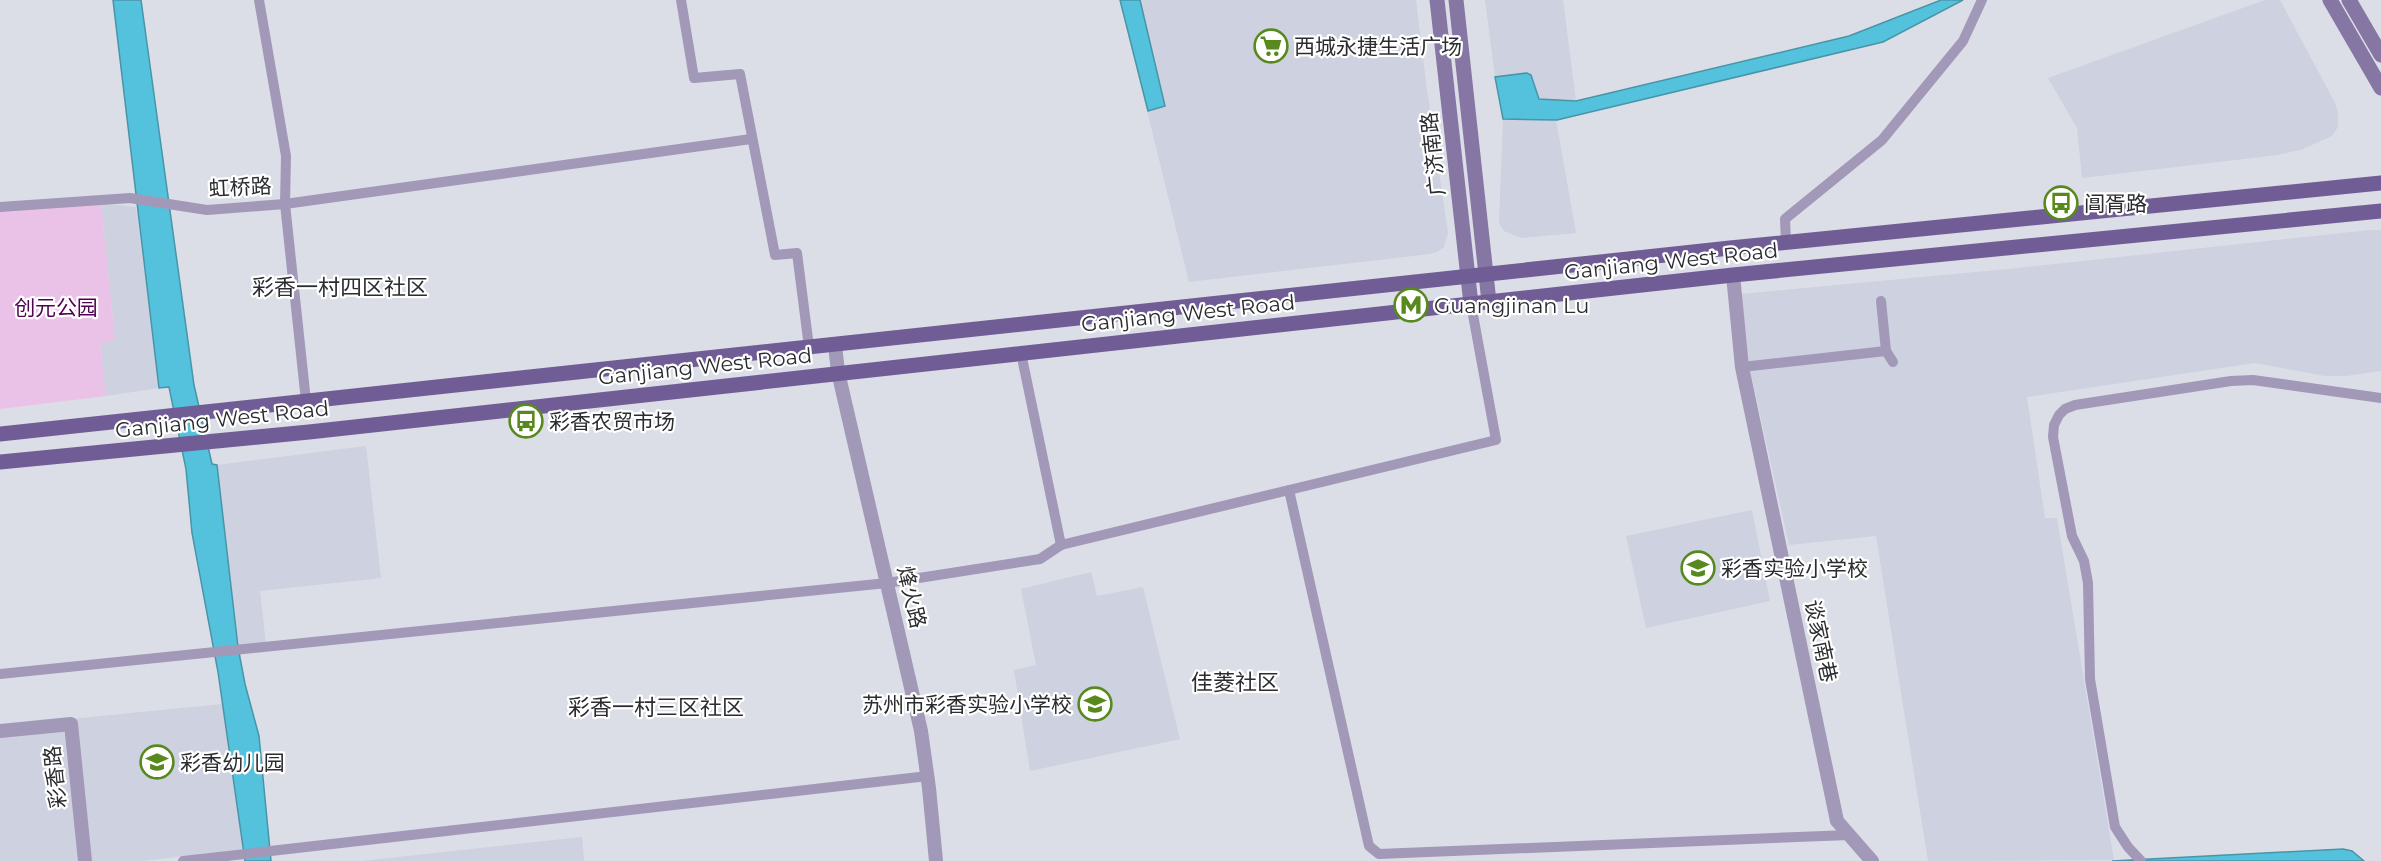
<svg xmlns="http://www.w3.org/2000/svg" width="2381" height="861" font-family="Montserrat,'Noto Sans SC',sans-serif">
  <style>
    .built { fill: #cdd1e0 }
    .green { fill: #eac2e8 }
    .water { fill: #54c2dc; stroke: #4895a8; stroke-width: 1.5 }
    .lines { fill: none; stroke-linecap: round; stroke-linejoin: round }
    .minor { stroke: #a298b8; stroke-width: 10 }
    .tertiary { stroke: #a298b8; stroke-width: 14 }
    .secondary { stroke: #8576a4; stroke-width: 15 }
    .primary { stroke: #715d96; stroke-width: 15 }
    .labels { text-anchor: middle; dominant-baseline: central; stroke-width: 4.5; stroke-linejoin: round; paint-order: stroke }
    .poi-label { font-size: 21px; fill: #2b2c2f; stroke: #fff; text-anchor: start }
    .street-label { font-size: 21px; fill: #2b2c2f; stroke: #fff }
    .park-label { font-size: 21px; fill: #4e024f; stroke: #fff }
    .neighbourhood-label { font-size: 22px; fill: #2b2c2f; stroke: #fff }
  </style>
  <rect width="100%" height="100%" fill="#dbdee6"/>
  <g class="built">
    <polygon points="1120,0 1416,0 1427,90 1448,233 1444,247 1437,252 1430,254 1189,282"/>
    <polygon points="1485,0 1563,0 1576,101 1539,99 1531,75 1527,73 1495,77"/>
    <polygon points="2265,0 2280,0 2335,103 2338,113 2338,127 2332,136 2303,149 2278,155 2082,178 2077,128 2048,78"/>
    <polygon points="1503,119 1556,120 1576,233 1521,238 1504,231 1499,223"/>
    <polygon points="101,203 136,207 159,388 106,396 100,342 115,340"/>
    <polygon points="2370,230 2381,230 2381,371 2346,376 2325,376 2255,363 2027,397 2045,518 2057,518 2114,860 1928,861 1876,536 1789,545 1750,370 1741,294 2008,269"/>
    <polygon points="366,446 381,578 260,591 266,645 238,647 217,465"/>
    <polygon points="1752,510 1770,601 1646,628 1626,536"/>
    <polygon points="1091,572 1097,596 1143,587 1180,739 1030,771 1014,670 1036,665 1021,589"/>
    <polygon points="222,704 243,849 143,861 0,861 0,726"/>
    <polygon points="582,837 584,861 362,861"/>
  </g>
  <polygon class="green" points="101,203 115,340 100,343 106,396 0,409 0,211"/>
  <g class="water">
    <polygon points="113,0 141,0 194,385 212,464 217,465 238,647 245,684 259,736 271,861 245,861 218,672 192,533 186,469 169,387 159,388"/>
    <polygon points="1120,0 1140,0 1165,106 1148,111"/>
    <polygon points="1941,0 1963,0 1883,42 1557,120 1503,119 1495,77 1527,73 1531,75 1539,99 1576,101 1849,36"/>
    <polygon points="2343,849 2352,851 2364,861 2112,861"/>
  </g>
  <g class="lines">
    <g class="minor">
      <polyline points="259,0 286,156 285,204 751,139"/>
      <polyline points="681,0 694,78 740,74 775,255 797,253 809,347"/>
      <polyline points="0,207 130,198 207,210 285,204 306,401"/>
      <polyline points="1786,242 1785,219 1882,140 1963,41 1982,0"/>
      <polyline points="1881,301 1886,351 1893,362"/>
      <polyline points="1471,304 1496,440 1289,490 1369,846 1379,854 1849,835"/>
      <polyline points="1021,353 1061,545 1289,490"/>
      <polyline points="1742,367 1886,351"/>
      <polyline points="0,674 887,583 1040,559 1061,545"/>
      <polyline points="183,861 928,776"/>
      <polyline points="2141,861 2128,847 2115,827 2090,679 2088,583 2084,561 2072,536 2053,437 2054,425 2059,415 2065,409 2075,405 2231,381 2253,380 2381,398"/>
    </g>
    <g class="tertiary">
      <polyline points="1733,275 1742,367 1837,821 1872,861"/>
      <polyline points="835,345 838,372 921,731 929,788 936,861"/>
      <polyline points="0,731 71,724 85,861"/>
    </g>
    <g class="secondary">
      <polyline points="1437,0 1471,304"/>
      <polyline points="1456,0 1489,302"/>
      <polyline points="2330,0 2381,88"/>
      <polyline points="2349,0 2381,55"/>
    </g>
    <g class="primary">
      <polyline points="0,434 1730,248 2381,183"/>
      <polyline points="0,462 309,432 1733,275 2381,211"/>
    </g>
  </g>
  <defs>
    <symbol id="supermarket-ring" viewBox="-11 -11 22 22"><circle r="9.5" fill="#fff" stroke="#58891e" stroke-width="1.5"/><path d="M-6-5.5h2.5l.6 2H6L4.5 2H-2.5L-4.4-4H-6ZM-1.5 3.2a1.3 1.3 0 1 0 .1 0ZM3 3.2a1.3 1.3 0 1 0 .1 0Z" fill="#58891e"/></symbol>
    <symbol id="bus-ring" viewBox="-11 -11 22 22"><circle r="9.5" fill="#fff" stroke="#58891e" stroke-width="1.5"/><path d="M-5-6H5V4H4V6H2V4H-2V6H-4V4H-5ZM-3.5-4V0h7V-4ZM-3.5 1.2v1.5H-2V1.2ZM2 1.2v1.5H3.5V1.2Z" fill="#58891e"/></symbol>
    <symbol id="metro-ring" viewBox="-11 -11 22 22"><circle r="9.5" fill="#fff" stroke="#58891e" stroke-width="1.5"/><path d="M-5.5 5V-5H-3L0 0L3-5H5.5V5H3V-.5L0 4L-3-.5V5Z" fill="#58891e"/></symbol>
    <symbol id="school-ring" viewBox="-11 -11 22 22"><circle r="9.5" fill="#fff" stroke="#58891e" stroke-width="1.5"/><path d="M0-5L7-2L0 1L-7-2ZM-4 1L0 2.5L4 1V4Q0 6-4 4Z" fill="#58891e"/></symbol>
  </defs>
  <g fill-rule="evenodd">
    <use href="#supermarket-ring" x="1252" y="27" width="38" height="38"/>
    <use href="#bus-ring" x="2042" y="184" width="38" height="38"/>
    <use href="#metro-ring" x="1392" y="286" width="38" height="38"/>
    <use href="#bus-ring" x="507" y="402" width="38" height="38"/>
    <use href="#school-ring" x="1679" y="549" width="38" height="38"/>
    <use href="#school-ring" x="1076" y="685" width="38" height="38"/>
    <use href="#school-ring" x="138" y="743" width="38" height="38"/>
  </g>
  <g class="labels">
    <g class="poi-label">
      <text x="1294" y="46">西城永捷生活广场</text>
      <text x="2084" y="203">阊胥路</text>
      <text x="1434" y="305">Guangjinan Lu</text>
      <text x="549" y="421">彩香农贸市场</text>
      <text x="1721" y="568">彩香实验小学校</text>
      <text x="1072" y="704" text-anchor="end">苏州市彩香实验小学校</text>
      <text x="180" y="762">彩香幼儿园</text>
    </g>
    <g class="street-label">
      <text transform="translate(1433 154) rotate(-96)">广济南路</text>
      <text transform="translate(240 187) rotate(-3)">虹桥路</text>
      <text transform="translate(1671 261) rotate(-6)">Ganjiang West Road</text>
      <text transform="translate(1188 313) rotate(-6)">Ganjiang West Road</text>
      <text transform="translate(705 366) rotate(-6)">Ganjiang West Road</text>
      <text transform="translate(222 419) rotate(-6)">Ganjiang West Road</text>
      <text transform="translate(912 597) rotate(77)">烽火路</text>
      <text transform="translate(1821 641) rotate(78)">谈家南巷</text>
      <text transform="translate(55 777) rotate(-96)">彩香路</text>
    </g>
    <g class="park-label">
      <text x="56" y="307">创元公园</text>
    </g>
    <g class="neighbourhood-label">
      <text x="340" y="287">彩香一村四区社区</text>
      <text x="1235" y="682">佳菱社区</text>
      <text x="656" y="707">彩香一村三区社区</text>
    </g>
  </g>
</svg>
